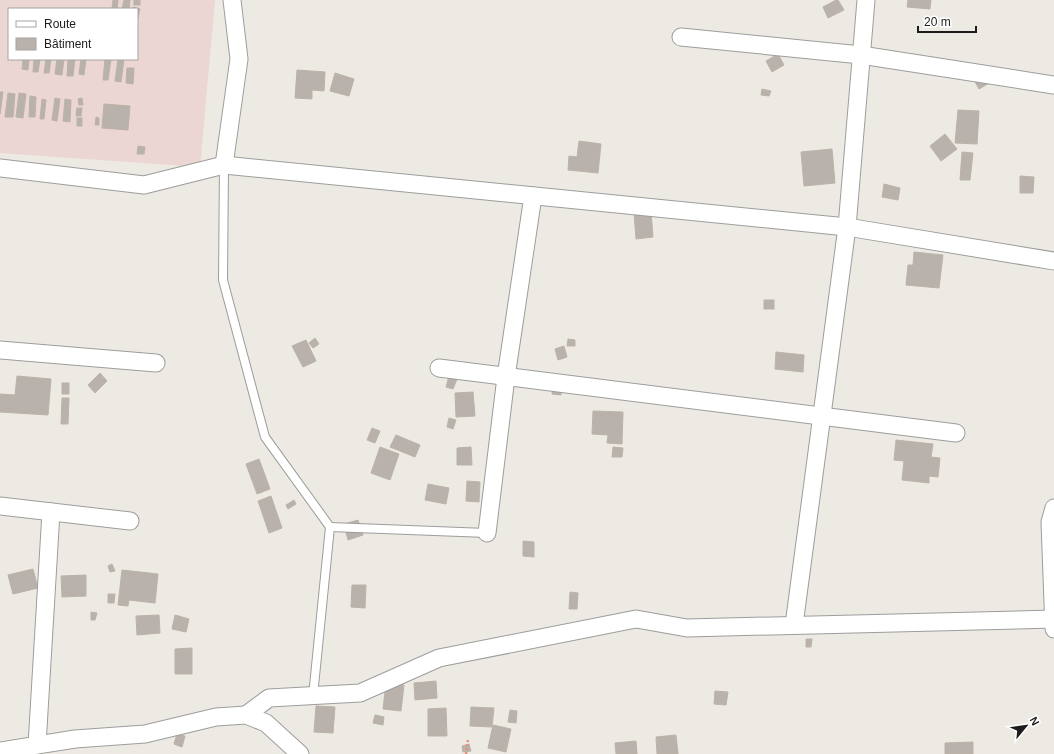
<svg xmlns="http://www.w3.org/2000/svg" width="1054" height="754" font-family="Helvetica,sans-serif">
  <style>
    .commercial { fill: #ebd6d3; fill-rule: evenodd }
    .building { fill: #b9b2ac; stroke: #bcb2a7 }
    .lines { fill: none; stroke-linecap: round; stroke-linejoin: round }
    .service-casing { stroke: #9d9d9d; stroke-width: 10 }
    .minor-casing { stroke: #9d9d9d; stroke-width: 19 }
    .path { stroke: #e98d77; stroke-width: 2.5; stroke-dasharray: 2 2; stroke-linecap: butt }
    .service { stroke: #fff; stroke-width: 8 }
    .minor { stroke: #fff; stroke-width: 17 }
  </style>
  <rect width="100%" height="100%" fill="#eceae3"/>
  <path class="commercial" d="M0 0H215L200 167 0 153ZM9 9H137V59H9Z"/>
  <g class="building">
    <polygon points="113,0 118,0 117,9 112,9"/>
    <polygon points="124,0 130,0 129,9 122,9"/>
    <rect x="134" y="0" width="6" height="5"/>
    <polygon points="836,0 838,0 844,10 828,18 823,7"/>
    <polygon points="908,0 931,0 930,9 907,7"/>
    <polygon points="133,7 140,9 138,18 137,9 133,9"/>
    <polygon points="778,54 784,65 772,72 766,61"/>
    <polygon points="23,59 29,59 28,70 22,69"/>
    <polygon points="34,59 40,59 38,72 33,72"/>
    <polygon points="46,59 51,59 49,73 44,73"/>
    <polygon points="57,59 64,59 62,75 55,74"/>
    <polygon points="68,59 75,59 73,76 67,76"/>
    <polygon points="81,59 86,59 84,75 79,74"/>
    <polygon points="105,59 111,59 108,80 103,80"/>
    <polygon points="118,59 124,59 121,82 115,81"/>
    <polygon points="127,68 134,68 133,84 126,83"/>
    <polygon points="297,70 325,72 324,91 312,90 312,99 295,98"/>
    <polygon points="335,73 354,79 349,96 330,91"/>
    <polygon points="973,78 991,82 979,89"/>
    <polygon points="762,89 771,91 769,96 761,95"/>
    <polygon points="0,92 3,92 0,114"/>
    <polygon points="8,93 15,94 13,117 5,117"/>
    <polygon points="19,93 26,94 23,118 16,117"/>
    <polygon points="30,96 36,97 35,117 29,117"/>
    <polygon points="55,98 60,99 57,121 52,120"/>
    <polygon points="82,98 83,105 79,105 78,99"/>
    <polygon points="42,99 46,100 44,119 40,119"/>
    <polygon points="65,99 71,100 70,122 63,121"/>
    <polygon points="104,104 130,106 128,130 102,128"/>
    <polygon points="77,108 82,108 81,116 76,116"/>
    <polygon points="958,110 979,111 977,144 955,143"/>
    <polygon points="96,117 99,118 99,125 95,125"/>
    <rect x="77" y="118" width="5" height="8"/>
    <polygon points="945,134 957,149 941,161 930,146"/>
    <polygon points="579,141 601,144 598,173 568,170 569,156 577,157"/>
    <polygon points="138,146 145,147 144,154 137,154"/>
    <polygon points="832,149 835,183 804,186 801,152"/>
    <polygon points="962,152 973,153 970,180 960,180"/>
    <polygon points="1020,176 1034,177 1033,193 1020,193"/>
    <polygon points="884,184 900,188 898,200 882,197"/>
    <polygon points="651,211 653,237 636,239 634,213"/>
    <polygon points="914,252 943,255 939,288 906,285 908,265 913,265"/>
    <rect x="764" y="300" width="10" height="9"/>
    <polygon points="315,338 319,344 313,348 309,343"/>
    <polygon points="568,339 575,340 575,346 567,346"/>
    <polygon points="306,340 316,361 303,367 292,346"/>
    <polygon points="564,346 567,357 558,360 555,349"/>
    <polygon points="776,352 804,355 803,372 775,369"/>
    <polygon points="100,373 107,381 95,393 88,385"/>
    <polygon points="17,376 51,379 48,415 0,412 0,394 15,395"/>
    <polygon points="449,376 457,379 453,389 446,387"/>
    <polygon points="553,381 562,382 561,395 552,394"/>
    <rect x="62" y="383" width="7" height="11"/>
    <polygon points="473,392 475,416 456,417 455,393"/>
    <polygon points="62,398 69,398 68,424 61,424"/>
    <polygon points="593,411 623,412 622,444 607,443 608,435 592,434"/>
    <polygon points="449,418 456,420 453,429 447,427"/>
    <polygon points="372,428 380,431 375,443 367,440"/>
    <polygon points="396,435 420,445 415,457 390,447"/>
    <polygon points="896,440 933,444 931,457 940,458 938,477 929,476 929,483 902,480 904,461 894,460"/>
    <polygon points="380,447 399,454 390,480 371,473"/>
    <polygon points="471,447 472,465 457,465 457,448"/>
    <polygon points="613,447 623,448 622,457 612,457"/>
    <polygon points="259,459 270,489 257,494 246,464"/>
    <polygon points="467,481 480,482 479,502 466,501"/>
    <polygon points="428,484 449,488 446,504 425,500"/>
    <polygon points="271,496 282,528 269,533 258,501"/>
    <polygon points="294,500 296,504 288,509 286,505"/>
    <polygon points="358,520 363,535 348,540 344,524"/>
    <polygon points="523,541 534,542 534,557 523,556"/>
    <polygon points="112,564 115,571 110,572 108,566"/>
    <polygon points="33,569 38,588 13,594 8,575"/>
    <polygon points="122,570 158,574 155,603 129,600 128,606 118,605"/>
    <polygon points="86,575 86,596 62,597 61,576"/>
    <polygon points="352,585 366,585 365,608 351,607"/>
    <polygon points="570,592 578,593 577,609 569,609"/>
    <polygon points="108,594 115,594 114,603 108,603"/>
    <polygon points="91,612 97,613 95,620 91,620"/>
    <polygon points="159,615 160,633 137,635 136,616"/>
    <polygon points="175,615 189,619 186,632 172,629"/>
    <polygon points="806,639 812,639 811,647 806,647"/>
    <polygon points="192,648 192,674 175,674 175,649"/>
    <polygon points="436,681 437,698 415,700 414,683"/>
    <polygon points="386,683 404,685 401,711 383,709"/>
    <polygon points="715,691 728,692 726,705 714,704"/>
    <polygon points="316,706 335,707 333,733 314,732"/>
    <polygon points="471,707 494,708 492,727 470,726"/>
    <polygon points="446,708 447,736 428,736 428,709"/>
    <polygon points="510,710 517,711 516,723 508,722"/>
    <polygon points="375,715 384,717 383,725 373,723"/>
    <polygon points="493,725 511,729 506,752 488,748"/>
    <polygon points="177,734 185,736 182,747 174,744"/>
    <polygon points="676,735 678,754 657,754 656,737"/>
    <polygon points="636,741 637,754 616,754 615,743"/>
    <polygon points="973,742 973,754 945,754 945,743"/>
    <polygon points="469,744 471,751 463,752 462,746"/>
  </g>
  <g class="lines">
    <defs>
      <g id="service">
        <polyline points="224,165 223,280 265,437 330,527 313,696"/>
        <polyline points="330,527 487,533"/>
      </g>
      <g id="minor">
        <polyline points="681,37 861,55 1054,85"/>
        <polyline points="224,165 239,59 232,0"/>
        <polyline points="0,168 144,185 224,165 847,227 1054,261"/>
        <polyline points="0,350 156,363"/>
        <polyline points="439,368 956,433"/>
        <polyline points="0,506 130,521"/>
        <polyline points="1054,508 1050,522 1054,629"/>
        <polyline points="487,533 506,377 533,196"/>
        <polyline points="794,625 847,227 866,0"/>
        <polyline points="246,715 269,698 360,693 439,658 636,619 687,628 1054,619"/>
        <polyline points="37,745 51,512"/>
        <polyline points="0,751 75,739 145,734 216,717 246,715 266,723 300,754"/>
      </g>
    </defs>
    <use href="#service" class="service-casing"/>
    <use href="#minor" class="minor-casing"/>
    <polyline class="path" points="466,754 468,739"/>
    <use href="#service" class="service"/>
    <use href="#minor" class="minor"/>
  </g>
  <rect x="8" y="8" width="130" height="52" fill="#ffffff" stroke="#a4a4a4"/>
  <rect x="16" y="21" width="20" height="6" fill="#ffffff" stroke="#a4a4a4"/>
  <text x="44" y="28" font-size="12" fill="#1c1c1c">Route</text>
  <rect x="16" y="38" width="20" height="12" fill="#b9b2ac" stroke="#a4a4a4"/>
  <text x="44" y="48" font-size="12" fill="#1c1c1c">Bâtiment</text>
  <g transform="translate(1026 726) rotate(61)" stroke="#ffffff" stroke-width="3" paint-order="stroke">
  <path d="M0-3L7 15L0 10L-7 15Z" fill="#1c1c1c"/>
  <text y="-6" font-size="11" font-weight="bold" text-anchor="middle" fill="#1c1c1c">N</text>
  </g>
  <path d="M918 26v6h58v-6" fill="none" stroke="#1c1c1c" stroke-width="2"/>
  <text x="924" y="26" font-size="12" fill="#1c1c1c" stroke="#ffffff" stroke-width="3" paint-order="stroke">20 m</text>
</svg>
